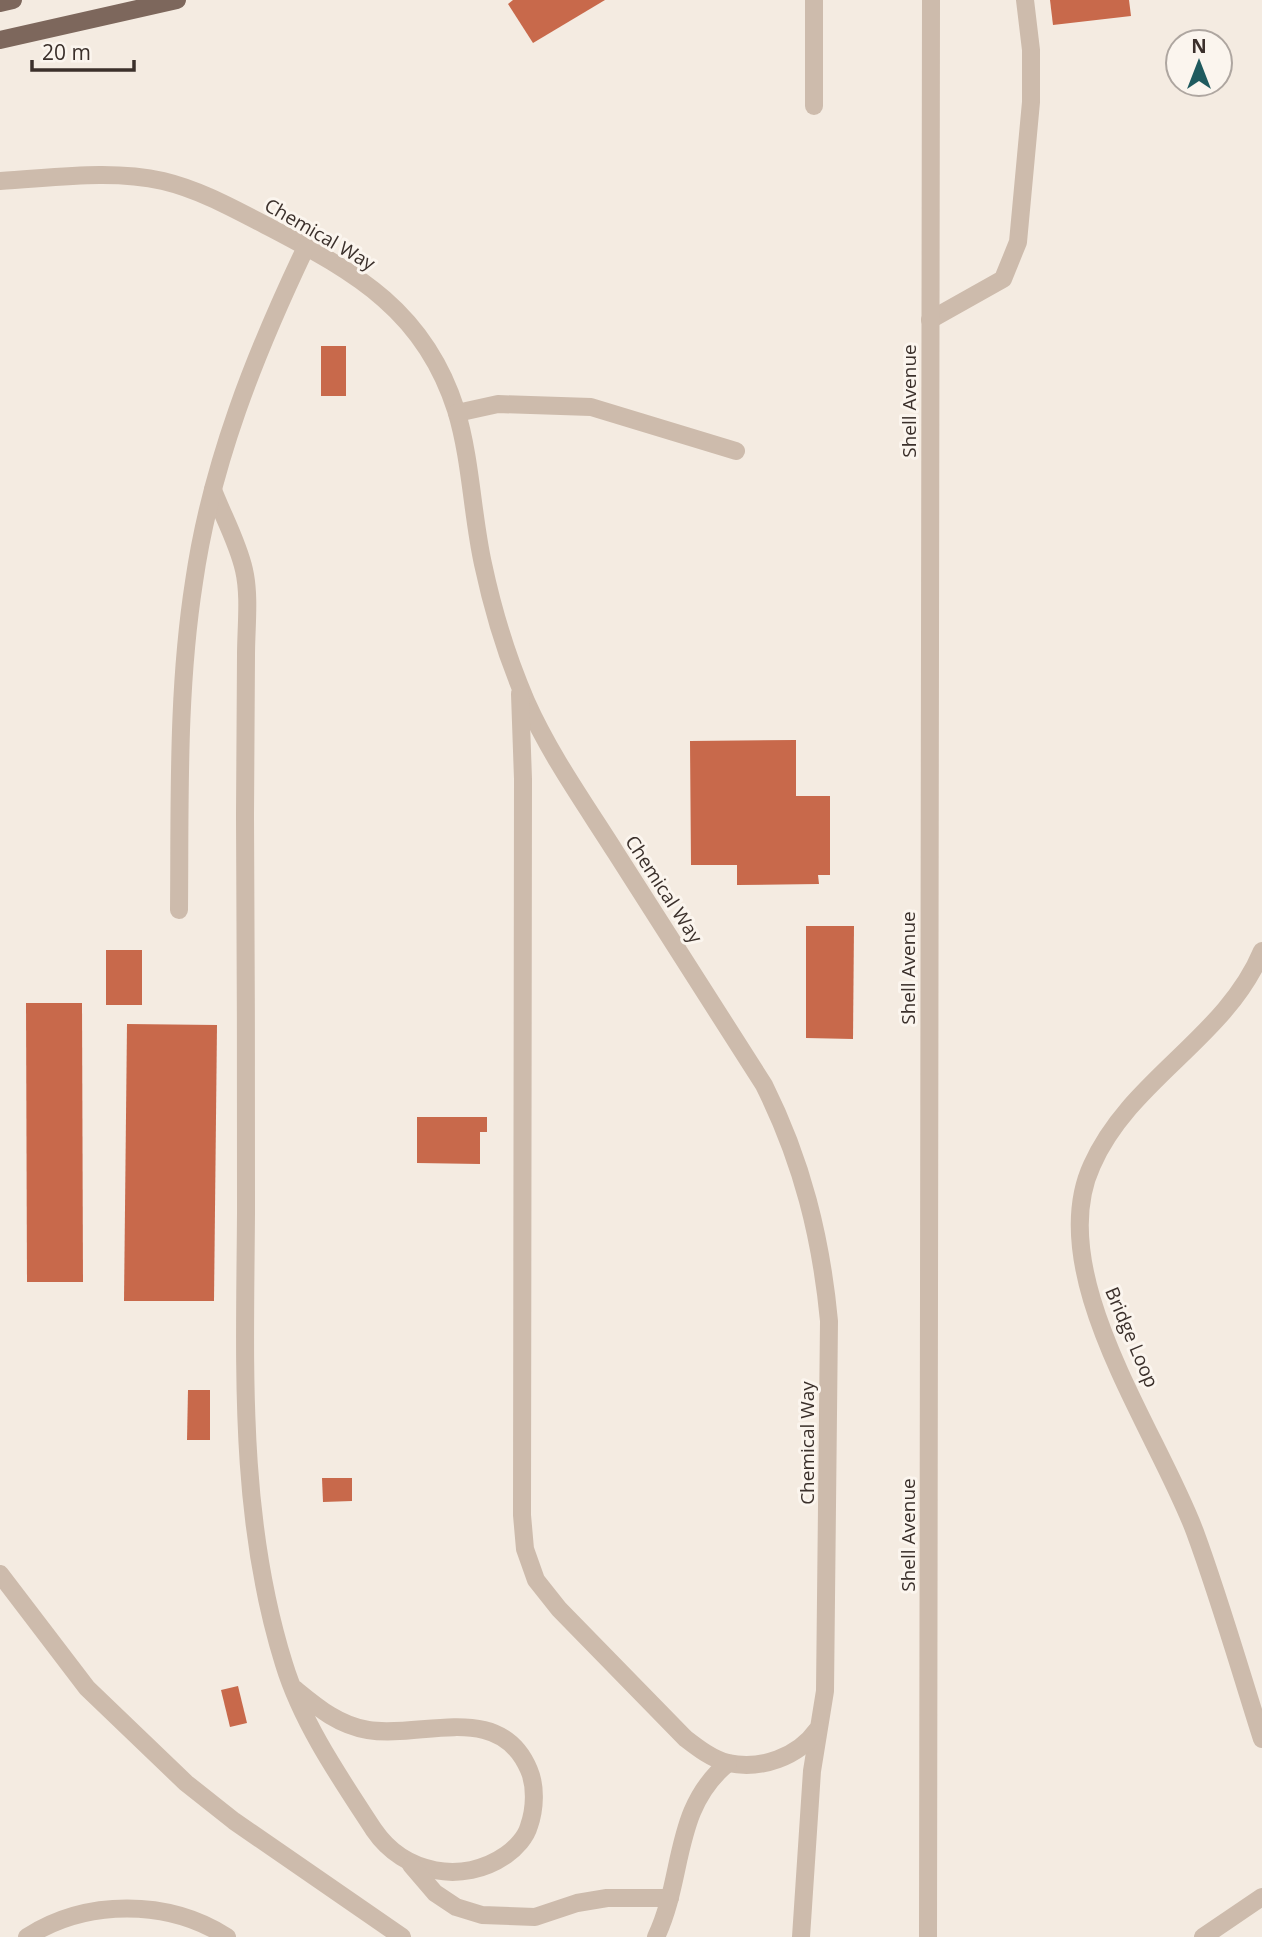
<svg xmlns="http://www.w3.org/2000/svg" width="1262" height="1937" font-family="'Open Sans',sans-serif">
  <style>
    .building { fill: #c8694b }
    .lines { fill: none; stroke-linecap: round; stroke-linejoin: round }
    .minor { stroke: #cdbbac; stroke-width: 18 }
    .major { stroke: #7d675c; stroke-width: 18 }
    .labels { text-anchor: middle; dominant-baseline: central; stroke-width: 6; stroke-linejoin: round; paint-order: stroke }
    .street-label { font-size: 19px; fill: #3b302b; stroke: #fbf5ee }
  </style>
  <rect width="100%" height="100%" fill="#f4ebe1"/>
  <g class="building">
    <polygon points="513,0 605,0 533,43 508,4"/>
    <polygon points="1050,0 1129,0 1131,16 1053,25"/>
    <rect x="321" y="346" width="25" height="50"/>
    <polygon points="796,740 796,796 830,796 830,875 818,875 819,884 737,885 737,865 691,865 690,741"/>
    <polygon points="806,926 854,926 853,1039 806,1038"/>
    <rect x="106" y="950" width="36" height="55"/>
    <polygon points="26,1003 82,1003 83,1282 27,1282"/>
    <polygon points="127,1024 217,1025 214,1301 124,1301"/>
    <polygon points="417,1117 487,1117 487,1132 480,1132 480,1164 417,1163"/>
    <polygon points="188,1390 210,1390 210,1440 187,1440"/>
    <polygon points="322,1478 352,1478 352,1501 323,1502"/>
    <polygon points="238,1686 247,1723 230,1727 221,1690"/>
  </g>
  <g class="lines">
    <g class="minor">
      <polyline points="814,106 814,0"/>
      <path d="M0 181C53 178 111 169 163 181 201 190 236 210 271 228 357 273 425 312 456 410 471 459 472 514 483 564 493 611 507 657 526 701 550 755 585 804 616 853 665 931 715 1008 764 1085 802 1161 821 1237 829 1321L825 1691 812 1771 801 1937"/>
      <polyline points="930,320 1003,279 1018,242 1031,102 1031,50 1025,0"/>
      <polyline points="457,413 498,404 591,407 736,451"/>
      <path d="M213 490C223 516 238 543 244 570 250 596 246 628 246 655 246 709 245 762 245 816 246 948 246 1081 246 1213 245 1365 238 1517 284 1664 302 1723 340 1778 374 1830 404 1874 463 1885 506 1855 516 1848 526 1837 529 1826 535 1809 536 1786 529 1770 500 1700 422 1739 368 1730 338 1725 317 1707 295 1689"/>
      <path d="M520 694 523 779 522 1515 525 1549 536 1580 559 1609 685 1738C698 1748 712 1759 728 1763 761 1770 798 1757 817 1730"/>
      <path d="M179 910C180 800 177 691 194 582 211 464 255 354 306 247"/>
      <path d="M1262 951C1226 1038 1130 1079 1092 1165 1042 1273 1157 1430 1195 1532 1220 1600 1240 1670 1262 1739"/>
      <polyline points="0,1574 87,1688 186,1783 234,1821 402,1937"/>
      <polyline points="411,1865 435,1893 456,1907 482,1915 535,1917 577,1903 607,1898 670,1898"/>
      <path d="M27 1937C86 1899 168 1899 227 1937"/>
      <path d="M656 1937C685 1876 672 1809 728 1763"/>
      <polyline points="928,1937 931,0"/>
      <polyline points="1203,1937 1262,1897"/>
    </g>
    <g class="major">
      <polyline points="0,3 13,0"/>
      <polyline points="0,40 177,0"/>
    </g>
  </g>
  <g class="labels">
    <g class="street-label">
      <text transform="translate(320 234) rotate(30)">Chemical Way</text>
      <text transform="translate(909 401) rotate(-90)">Shell Avenue</text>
      <text transform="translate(664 889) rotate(57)">Chemical Way</text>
      <text transform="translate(908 968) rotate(-90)">Shell Avenue</text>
      <text transform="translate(1132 1337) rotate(67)">Bridge Loop</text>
      <text transform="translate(807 1443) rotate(-90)">Chemical Way</text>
      <text transform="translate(908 1535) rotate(-90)">Shell Avenue</text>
    </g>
  </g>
  <g transform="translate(1199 63)"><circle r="33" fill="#fbf5ee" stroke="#aea6a0" stroke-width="2"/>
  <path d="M0-5L12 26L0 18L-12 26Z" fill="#1f5a5e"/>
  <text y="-10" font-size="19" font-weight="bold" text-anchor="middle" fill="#3b302b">N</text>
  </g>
  <path d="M32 60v10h102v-10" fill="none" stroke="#3b302b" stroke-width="3.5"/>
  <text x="42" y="60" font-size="21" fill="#3b302b" stroke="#fbf5ee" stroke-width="5" paint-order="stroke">20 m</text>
</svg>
